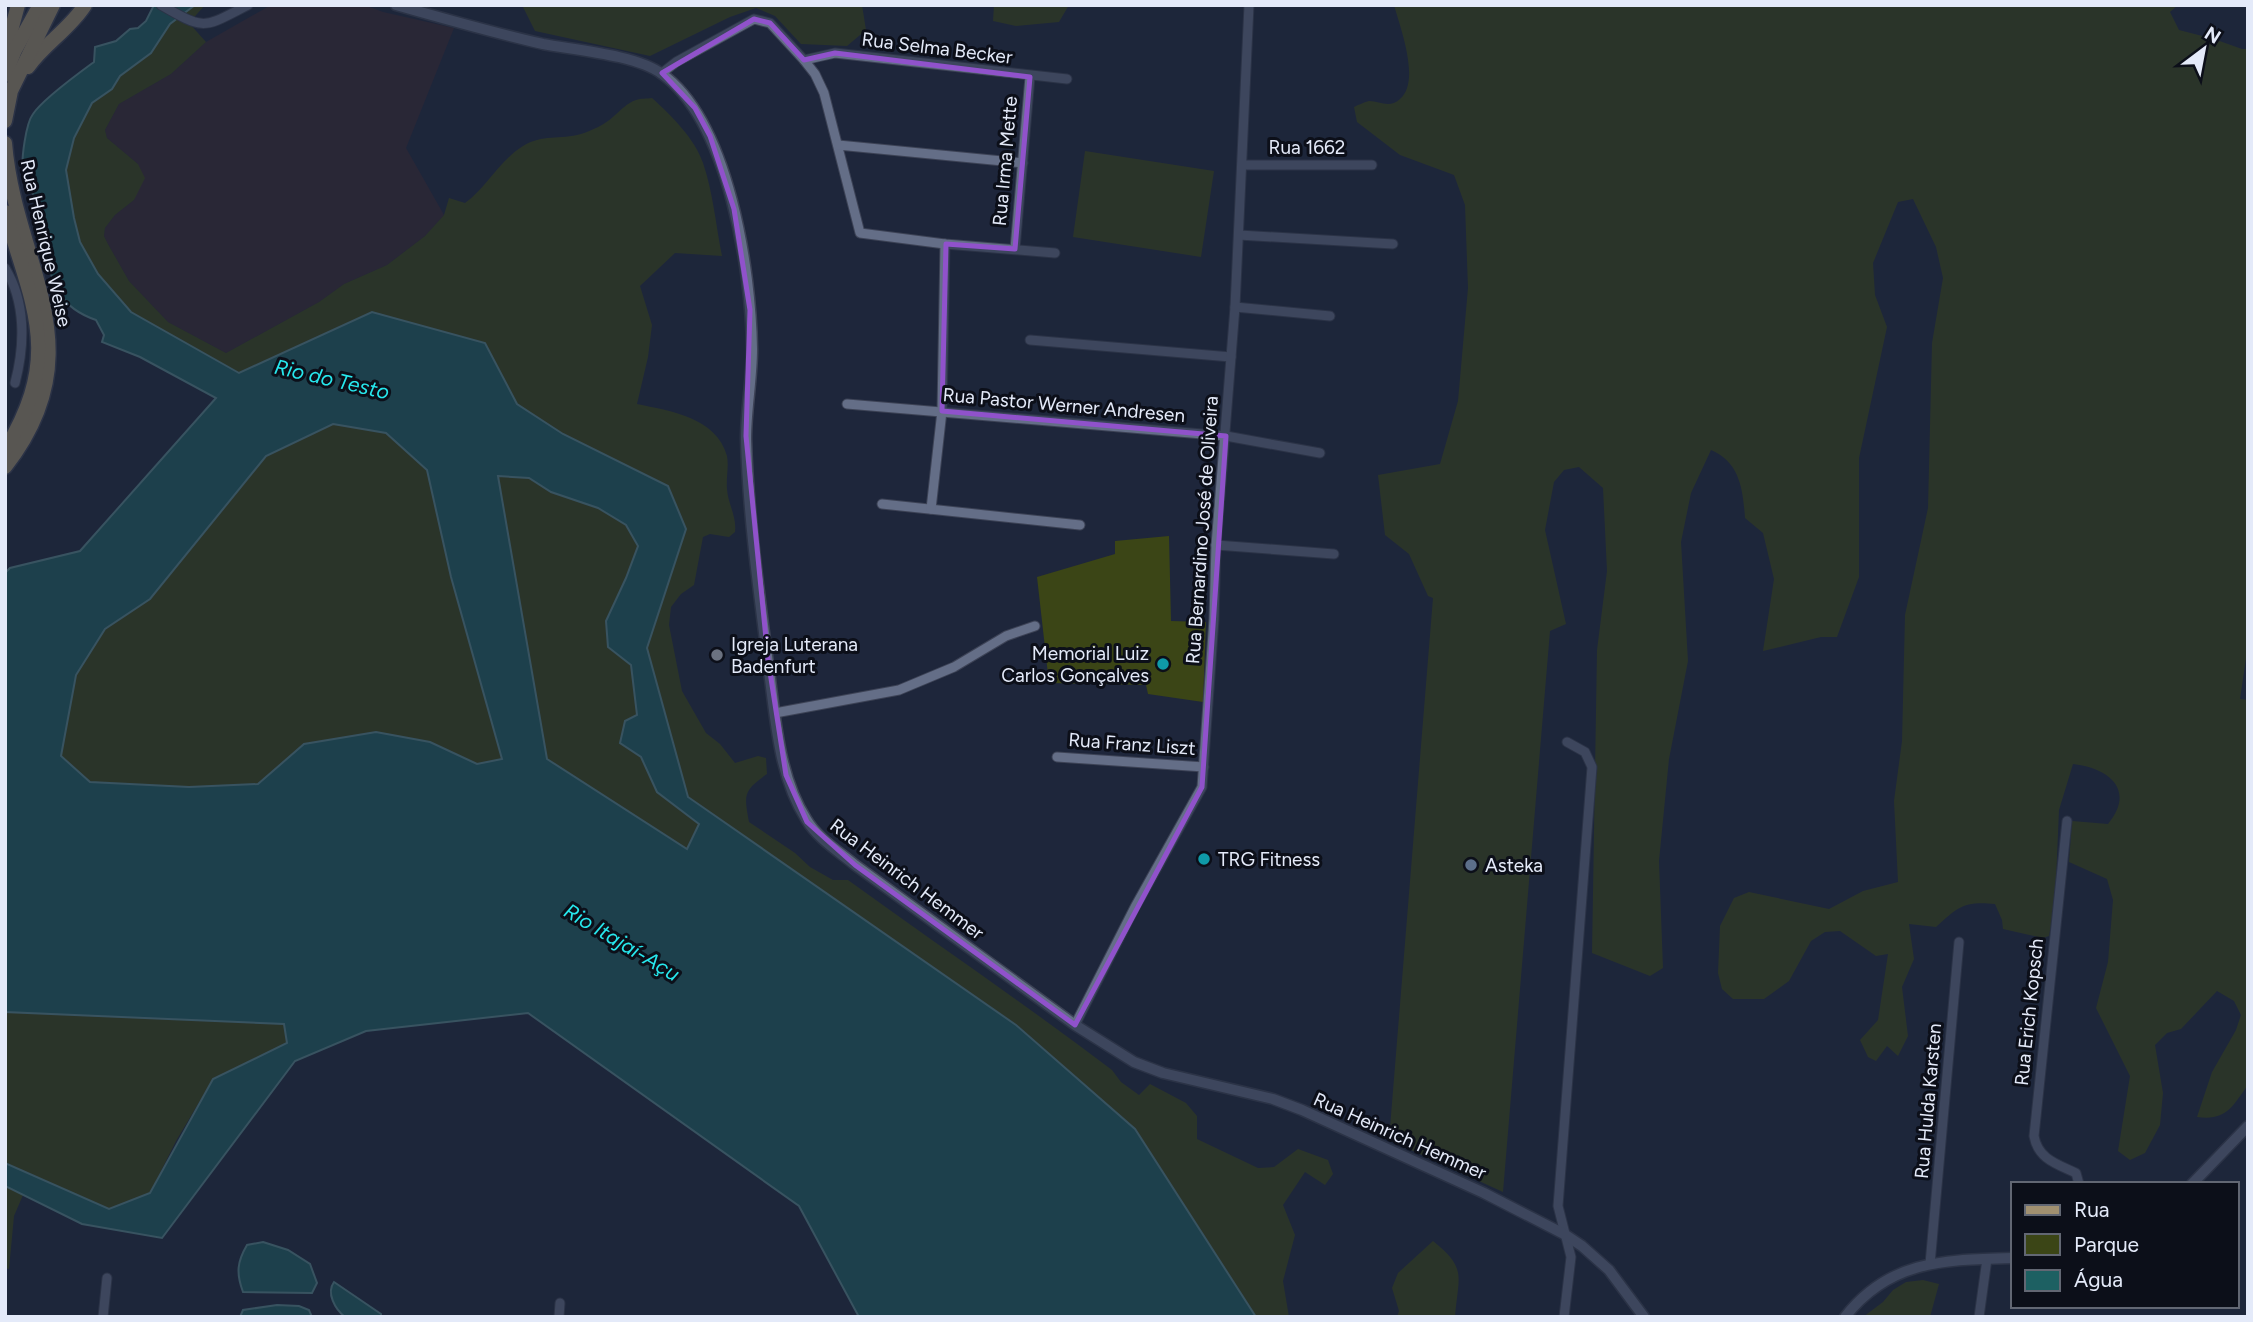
<svg xmlns="http://www.w3.org/2000/svg" width="2253" height="1322" font-family="Figtree,sans-serif">
  <style>
    .industrial { fill: #392832 }
    .green { fill: #3b4516 }
    .water { fill: #1d6062; stroke: #59898f; stroke-width: 2; fill-rule: evenodd }
    .lines { fill: none; stroke-linecap: round; stroke-linejoin: round }
    .minor-casing { stroke: #3d4356; stroke-width: 11 }
    .tertiary-casing { stroke: #3d4356; stroke-width: 13 }
    .primary-casing { stroke: #3d4356; stroke-width: 17 }
    .minor { stroke: #646e87; stroke-width: 9 }
    .tertiary { stroke: #646e87; stroke-width: 10 }
    .primary { stroke: #a19070; stroke-width: 14 }
    .marked { fill: none; stroke: #9052cb; stroke-width: 5; stroke-linejoin: round }
    .worship-dot { fill: #6b7280; stroke: #0c0f19; stroke-width: 2.5 }
    .culture-dot { fill: #0f9aa8; stroke: #0c0f19; stroke-width: 2.5 }
    .service-dot { fill: #5c6f8a; stroke: #0c0f19; stroke-width: 2.5 }
    .labels { text-anchor: middle; dominant-baseline: central; stroke-width: 6; stroke-linejoin: round; paint-order: stroke }
    .street-label { font-size: 19px; fill: #e4eaf9; stroke: #0c0f19 }
    .poi-label { font-size: 19px; fill: #e4eaf9; stroke: #0c0f19; text-anchor: start }
    .water-label { font-size: 21px; font-style: italic; fill: #27e7ed; stroke: #0c0f19 }
  </style>
  <rect width="100%" height="100%" fill="#1e263b"/>
  <polygon class="industrial" points="271,5 364,5 383,12 454,28 406,148 444,215 425,236 387,265 344,284 319,302 226,353 168,322 129,281 108,244 104,236 105,228 115,215 134,200 138,164 107,138 105,130 119,104 171,74 206,42"/>
  <g class="green">
    <path d="M195 5H205L189 23 206 42 171 74 119 104 105 130 107 138 138 164 145 178 134 200 115 215 105 228 104 236 108 244 129 281 168 322 226 353 319 302 344 284 387 265 425 236 444 215 449 198 465 203C487 187 499 161 523 146 542 134 560 140 581 134 591 131 606 124 614 116 621 110 627 103 636 100 641 98 647 99 652 98 671 115 695 139 703 163 713 192 716 226 722 256L675 253 640 286 652 325 648 357 637 404C670 411 716 417 727 456 729 466 726 479 727 489 728 504 737 517 735 532L729 537 710 534 703 537 694 585 681 594 671 607 669 625 682 691 706 733 720 744 735 763 758 756 766 758 767 774C743 791 744 794 749 822L795 853 810 867 833 880H848C935 943 1025 1004 1112 1070L1121 1082 1139 1095 1150 1084 1186 1103 1197 1116V1139L1258 1168 1274 1167 1298 1149 1328 1160 1333 1174 1325 1185 1305 1172 1283 1205 1295 1235 1283 1281 1289 1317H1256L1135 1129 1017 1025 688 797 647 648 685 529 563 434 517 404 485 343 372 313 239 373 131 312 98 274 80 242 74 218 66 170 74 138 92 103 112 89 120 76 151 53 170 24Z"/>
    <polygon points="522,5 862,5 866,30 847,46 801,44 775,16 756,8 730,17 650,56 535,31"/>
    <polygon points="994,5 1069,5 1059,22 1016,26 993,21"/>
    <path d="M1394 5H2178L2170 12 2179 30 2214 39 2242 49H2248V645L2240 699 2248 700V1085C2232 1107 2226 1121 2197 1117L2212 1072 2236 1030 2241 1015 2234 1001 2217 991 2181 1029 2167 1033 2155 1045 2163 1093 2160 1125 2145 1153 2130 1160 2118 1151 2130 1076 2096 1008 2108 962 2113 900 2107 879 2069 862 2072 821 2108 824C2136 790 2109 768 2073 764L2059 810 2055 904 2049 936 2043 938 2003 929 2002 920 1995 904C1964 901 1958 907 1936 927L1909 924 1914 959 1902 987 1908 1036 1898 1056 1887 1046 1876 1061 1868 1057 1860 1040 1878 1020 1888 954 1876 956 1840 931 1825 932 1811 941 1789 981 1764 999H1733L1722 989 1718 973 1720 926 1734 898 1749 892 1829 909 1863 891 1898 882 1894 801 1902 741 1905 615 1928 508 1932 343 1943 278 1936 247 1913 199 1898 202 1873 263 1875 295 1887 327 1859 458V577L1837 637H1821L1763 651 1774 579 1763 533 1745 518C1743 490 1740 462 1711 450L1691 493 1681 542 1688 661 1669 759 1659 861 1663 968 1650 976 1592 953 1597 650 1607 571 1603 488 1579 467 1564 470 1554 482 1545 530 1566 624 1550 631 1503 1192 1389 1140 1433 598 1428 596 1409 554 1385 535 1378 475 1440 464 1458 401 1468 288 1465 205 1454 175 1400 155 1357 122 1354 107C1358 105 1365 102 1369 101 1380 101 1389 109 1400 99 1421 81 1400 27 1394 5Z"/>
    <polygon points="1085,151 1214,171 1201,257 1073,237"/>
    <polygon points="333,424 386,433 427,470 451,577 502,760 477,764 430,742 304,744 258,784 189,787 90,782 60,756 76,675 105,629 150,599 266,456"/>
    <polygon points="497,476 529,478 551,492 598,508 626,525 638,546 626,578 609,647 631,664 641,757 658,792 699,824 687,849 547,759"/>
    <polygon points="1169,536 1171,621 1206,622 1203,702 1148,694 1146,685 1049,683 1037,577 1115,554 1115,541"/>
    <polygon points="5,1012 284,1024 287,1043 213,1079 176,1141 150,1193 109,1209 5,1163"/>
    <polygon points="5,1186 23,1195 14,1216 9,1269 5,1268"/>
    <path d="M1433 1241C1468 1269 1458 1276 1455 1317H1397L1399 1311 1392 1288 1398 1273Z"/>
    <polygon points="1923,1280 1939,1284 1930,1317 1863,1317 1883,1302 1893,1290 1906,1282"/>
  </g>
  <g class="water">
    <path d="M154 5H195L170 24 151 53 120 76 112 89 92 103 74 138 66 170 74 218 80 242 98 274 131 312 239 373 372 312 485 343 517 404 563 434 668 486 686 529 647 648 688 797 1016 1025 1135 1129 1256 1317H859L799 1206 528 1013 366 1031 295 1061 162 1238 82 1224 5 1186V1163L109 1209 150 1193 213 1079 287 1043 284 1024 5 1012V573L10 568 80 551 216 398 140 357 102 342 104 335 96 320C49 304 52 271 40 232 38 227 34 222 33 217 33 212 35 206 35 201 33 190 25 181 23 171 21 159 26 123 33 114 43 99 79 73 94 62L95 47 116 41 130 29 138 28 146 21ZM333 424 386 433 427 470 451 577 502 759 477 764 430 742 376 732 304 744 258 784 189 787 90 782 61 756 76 675 105 629 150 599 266 456ZM498 476 529 478 551 492 598 508 626 525 638 546 626 578 606 621 608 647 631 665 637 715 625 721 620 743 641 757 657 792 699 824 687 849 547 759Z"/>
    <path d="M263 1242 288 1250 310 1264 317 1283 312 1293 243 1292C236 1273 237 1262 247 1245Z"/>
    <path d="M334 1282 381 1314V1317H345C335 1309 326 1293 334 1282Z"/>
    <polygon points="277,1305 299,1306 309,1310 312,1317 240,1317 243,1310"/>
  </g>
  <g class="lines">
    <defs>
      <g id="minor">
        <path d="M161 5C206 31 203 28 248 5"/>
        <polyline points="804,60 835,53 1067,79"/>
        <polyline points="662,73 676,62 754,19 770,23 804,60 815,74 824,93 860,233 945,244 1055,253"/>
        <polyline points="838,145 1023,163"/>
        <polyline points="1243,165 1372,165"/>
        <polyline points="1239,235 1393,244"/>
        <polyline points="1015,249 1030,77"/>
        <path d="M5 268C26 302 25 345 15 383"/>
        <polyline points="1235,307 1330,316"/>
        <polyline points="1030,340 1231,357"/>
        <polyline points="847,404 1226,436 1320,453"/>
        <polyline points="882,504 1080,525"/>
        <polyline points="931,509 942,411 945,244"/>
        <polyline points="1216,545 1334,554"/>
        <polyline points="775,713 899,690 954,667 1006,636 1035,626"/>
        <polyline points="1057,757 1204,767"/>
        <path d="M2067 821 2034 1136C2038 1159 2057 1164 2076 1173L2079 1184"/>
        <polyline points="1075,1025 1135,907 1202,787 1214,619 1216,545 1235,307 1249,5"/>
        <polyline points="1930,1264 1959,942"/>
        <polyline points="103,1317 107,1278"/>
        <polyline points="559,1317 560,1303"/>
        <polyline points="1564,1317 1571,1257 1558,1206 1592,767 1585,752 1567,742"/>
        <polyline points="1979,1317 1987,1259"/>
      </g>
      <g id="tertiary">
        <path d="M396 5C445 19 494 33 543 44 575 50 637 55 662 74 729 122 751 271 752 349 752 379 746 409 746 439 748 518 760 600 770 679 776 725 780 778 806 819 817 838 838 851 855 865L1075 1025 1134 1062 1163 1073 1273 1099 1302 1110 1484 1193 1564 1234 1582 1246 1609 1270 1644 1317"/>
        <polyline points="2192,1184 2248,1126"/>
        <path d="M1845 1317C1890 1259 1947 1260 2013 1258"/>
      </g>
      <g id="primary">
        <polyline points="5,53 18,5"/>
        <path d="M28 67C44 44 70 29 85 5"/>
        <polyline points="5,75 15,50 40,5"/>
        <polyline points="5,121 11,91 53,5"/>
        <path d="M5 143C15 266 98 348 5 467"/>
        <path d="M5 212C33 308 63 355 5 450"/>
      </g>
    </defs>
    <use href="#minor" class="minor-casing"/>
    <use href="#tertiary" class="tertiary-casing"/>
    <use href="#primary" class="primary-casing"/>
    <use href="#minor" class="minor"/>
    <use href="#tertiary" class="tertiary"/>
    <use href="#primary" class="primary"/>
  </g>
  <path d="M0 0H2253V1322H0ZM754 19 770 23 804 60 835 53 1030 77 1015 249 946 244 942 411 1226 436 1202 787 1075 1025 855 865 807 822 786 775 768 659 746 436 750 310 734 209 710 136 695 108 662 73Z" fill="#1e263b" fill-opacity=".55" fill-rule="evenodd"/>
  <path class="marked" d="M754 19 770 23 804 60 835 53 1030 77 1015 249 946 244 942 411 1226 436 1202 787 1075 1025 855 865 807 822 786 775 768 659 746 436 750 310 734 209 710 136 695 108 662 73Z"/>
  <circle class="worship-dot" cx="717" cy="655" r="7"/>
  <g class="culture-dot">
    <circle cx="1163" cy="664" r="7"/>
    <circle cx="1204" cy="859" r="7"/>
  </g>
  <circle class="service-dot" cx="1471" cy="865" r="7"/>
  <g class="labels">
    <g class="street-label">
      <text transform="translate(937 48) rotate(7)">Rua Selma Becker</text>
      <text x="1307" y="147">Rua 1662</text>
      <text transform="translate(1005 161) rotate(-85)">Rua Irma Mette</text>
      <text transform="translate(46 243) rotate(77)">Rua Henrique Weise</text>
      <text transform="translate(1064 405) rotate(5)">Rua Pastor Werner Andresen</text>
      <text transform="translate(1202 530) rotate(-86)">Rua Bernardino José de Oliveira</text>
      <text transform="translate(1132 744) rotate(4)">Rua Franz Liszt</text>
      <text transform="translate(907 879) rotate(37)">Rua Heinrich Hemmer</text>
      <text transform="translate(2029 1012) rotate(-84)">Rua Erich Kopsch</text>
      <text transform="translate(1928 1101) rotate(-85)">Rua Hulda Karsten</text>
      <text transform="translate(1400 1136) rotate(24)">Rua Heinrich Hemmer</text>
    </g>
    <g class="poi-label">
      <text x="731" y="644">Igreja Luterana<tspan x="731" dy="22">Badenfurt</tspan></text>
      <text x="1149" y="653" text-anchor="end">Memorial Luiz<tspan x="1149" dy="22">Carlos Gonçalves</tspan></text>
      <text x="1218" y="859">TRG Fitness</text>
      <text x="1485" y="865">Asteka</text>
    </g>
    <g class="water-label">
      <text transform="translate(332 379) rotate(13)">Rio do Testo</text>
      <text transform="translate(622 942) rotate(31)">Rio Itajaí-Açu</text>
    </g>
  </g>
  <rect width="2253" height="1322" fill="none" stroke="#e4eaf9" stroke-width="14"/>
  <rect x="2011" y="1182" width="228" height="126" fill="#0c0f19" stroke="#626773" stroke-width="2"/>
  <rect x="2025" y="1205" width="35" height="10" fill="#a19070" stroke="#626773" stroke-width="2"/>
  <text x="2074" y="1217" font-size="21" fill="#e4eaf9">Rua</text>
  <rect x="2025" y="1234" width="35" height="21" fill="#3b4516" stroke="#626773" stroke-width="2"/>
  <text x="2074" y="1252" font-size="21" fill="#e4eaf9">Parque</text>
  <rect x="2025" y="1270" width="35" height="21" fill="#1d6062" stroke="#626773" stroke-width="2"/>
  <text x="2074" y="1287" font-size="21" fill="#e4eaf9">Água</text>
  <g transform="translate(2204 49) rotate(32)" stroke="#0c0f19" stroke-width="5" paint-order="stroke">
  <path d="M0-5L12 26L0 18L-12 26Z" fill="#e4eaf9"/>
  <text y="-10" font-size="19" font-weight="bold" text-anchor="middle" fill="#e4eaf9">N</text>
  </g>
</svg>
